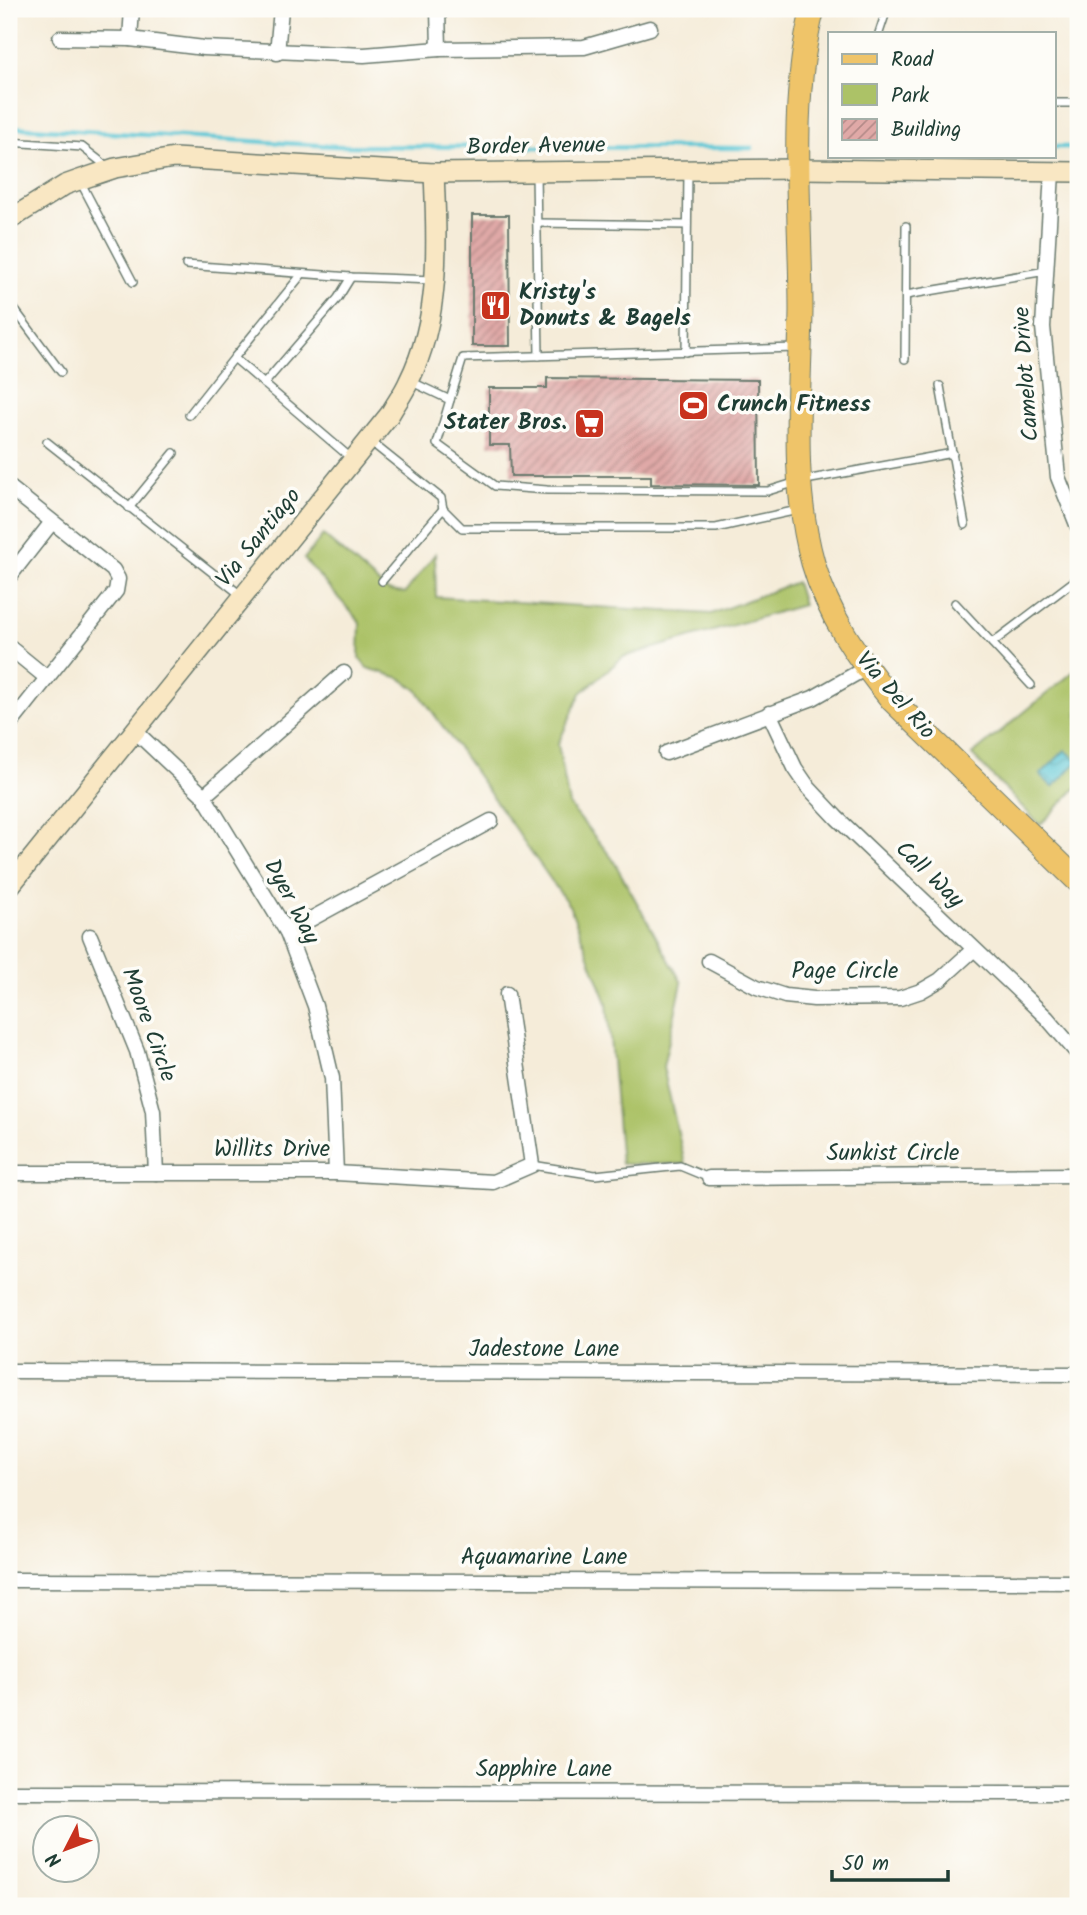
<svg xmlns="http://www.w3.org/2000/svg" width="1087" height="1915" font-family="Kalam,sans-serif">
  <style>
    .park { fill: #acc267; stroke: #66804e; stroke-width: 2 }
    .water { fill: url(#water-waves); stroke: #3e8285; stroke-width: 2 }
    .lines { fill: none; stroke-linecap: round; stroke-linejoin: round }
    .stream { stroke: #5cc7d6; stroke-width: 4.5 }
    .building { fill: url(#building-hatch) }
    .lane-casing { stroke: #6a7a6e; stroke-width: 10 }
    .street-casing { stroke: #6a7a6e; stroke-width: 17 }
    .secondary-casing { stroke: #6a7a6e; stroke-width: 22 }
    .primary-casing { stroke: #6a7a6e; stroke-width: 25 }
    .lane { stroke: #fff; stroke-width: 7 }
    .street { stroke: #fff; stroke-width: 14 }
    .secondary { stroke: #f9e7c3; stroke-width: 19 }
    .primary { stroke: #efc469; stroke-width: 23 }
    .labels { text-anchor: middle; dominant-baseline: central; stroke-width: 7; stroke-linejoin: round; paint-order: stroke }
    .street-label { font-size: 23px; fill: #1f3d34; stroke: #fdfcf7 }
    .poi-label { font-size: 23px; font-weight: bold; fill: #1f3d34; stroke: #fdfcf7; text-anchor: start }
  </style>
  <defs>
    <pattern id="water-waves" width="16" height="10" patternUnits="userSpaceOnUse" patternTransform="scale(1.75)"><rect width="16" height="10" fill="#5cc7d6"/><path d="M0 5q4-4 8 0t8 0" fill="none" stroke="#4ba3ae"/></pattern>
    <pattern id="building-hatch" width="6" height="6" patternUnits="userSpaceOnUse" patternTransform="scale(1.75)"><rect width="6" height="6" fill="#e0a9a7"/><path d="M-1 1l2-2M0 6l6-6M5 7l2-2" fill="none" stroke="#b58b89"/></pattern>
  </defs>
  <rect width="100%" height="100%" fill="#fdfcf7"/>
  <filter id="ink" filterUnits="userSpaceOnUse"><feTurbulence type="fractalNoise" baseFrequency=".0143" numOctaves="2"/><feDisplacementMap in="SourceGraphic" scale="14" xChannelSelector="R" yChannelSelector="G"/><feConvolveMatrix kernelMatrix="1 2 1 2 8 2 1 2 1" color-interpolation-filters="sRGB"/></filter>
  <filter id="wash" filterUnits="userSpaceOnUse"><feTurbulence type="fractalNoise" baseFrequency=".00686" numOctaves="4" result="noise"/><feDisplacementMap in="SourceGraphic" scale="28" xChannelSelector="R" yChannelSelector="G"/><feGaussianBlur stdDeviation="1.57" result="paint"/><feColorMatrix in="noise" values="0 0 0 0 0 0 0 0 0 0 0 0 0 0 0 0 0 1.4 0 .05"/><feComposite in="paint" operator="in"/></filter>
  <g filter="url(#wash)">
    <rect width="100%" height="100%" fill="#f5ecd9"/>
    <g class="park">
      <polygon points="323,535 388,591 405,593 435,554 436,597 711,614 796,582 803,605 623,657 581,693 558,744 569,805 612,858 682,983 663,1067 685,1164 621,1164 607,1003 570,907 417,690 400,678 367,668 359,658 360,622 304,559"/>
      <polygon points="1078,668 1078,786 1040,825 972,755"/>
    </g>
    <polygon class="water" points="1065,750 1078,761 1053,787 1040,775"/>
    <g class="lines">
      <g class="stream">
        <polyline points="9,127 335,146 751,148"/>
        <polyline points="1054,147 1078,147"/>
      </g>
    </g>
    <g id="blocks">
      <g class="building">
        <polygon points="472,215 509,215 510,346 472,346"/>
        <polygon points="547,378 758,380 759,485 651,484 651,476 511,476 510,445 489,445 489,388 547,388"/>
      </g>
    </g>
  </g>
  <g filter="url(#ink)">
    <use href="#blocks" fill-opacity="0" stroke="#6a7a6e" stroke-width="2"/>
    <g class="lines">
      <defs>
        <g id="lane">
          <polyline points="879,33 887,9"/>
          <polyline points="1054,103 1078,103"/>
          <polyline points="9,142 82,147 109,168"/>
          <polyline points="536,173 539,356"/>
          <polyline points="80,181 133,282"/>
          <polyline points="537,223 687,225"/>
          <polyline points="186,265 351,277 434,280"/>
          <polyline points="906,295 1046,271"/>
          <polyline points="9,302 61,372"/>
          <polyline points="686,352 688,171"/>
          <polyline points="234,358 302,274"/>
          <polyline points="905,359 906,226"/>
          <polyline points="412,382 450,400 437,444 495,486 547,490 768,491 800,481 953,453"/>
          <polyline points="264,384 338,298 351,277"/>
          <polyline points="940,386 965,525"/>
          <polyline points="450,400 463,358 796,348"/>
          <polyline points="189,415 234,358 352,459"/>
          <polyline points="47,442 242,596"/>
          <polyline points="371,442 441,498 443,509"/>
          <polyline points="129,508 174,453"/>
          <polyline points="382,581 443,509 462,528 716,528 798,510"/>
          <polyline points="955,603 1031,685"/>
          <polyline points="992,643 1078,578"/>
          <polyline points="532,1165 595,1175 680,1166 709,1178"/>
        </g>
        <g id="street">
          <polyline points="438,9 439,49"/>
          <polyline points="60,38 130,39 204,48 364,55 439,49 584,47 650,28"/>
          <polyline points="130,39 132,9"/>
          <polyline points="277,53 281,9"/>
          <polyline points="1052,172 1043,327 1058,477 1078,527"/>
          <polyline points="9,487 113,570 118,579 116,591 9,726"/>
          <polyline points="9,577 52,522"/>
          <polyline points="9,647 47,678"/>
          <polyline points="769,713 795,768 808,787 837,818 1047,1018 1078,1054"/>
          <polyline points="135,731 204,796 287,932 315,1006 332,1078 336,1173"/>
          <polyline points="666,753 813,698 866,668"/>
          <polyline points="204,796 344,673"/>
          <polyline points="287,932 491,821"/>
          <polyline points="90,936 137,1051 153,1111 156,1173"/>
          <polyline points="709,961 757,987 785,996 814,999 900,998 921,991 940,980 973,950"/>
          <polyline points="9,1173 336,1173 493,1182 532,1165 507,994"/>
          <polyline points="709,1178 1078,1175"/>
          <polyline points="9,1371 1078,1374"/>
          <polyline points="9,1580 1078,1582"/>
          <polyline points="9,1792 1078,1793"/>
        </g>
        <g id="secondary">
          <polyline points="9,220 65,185 79,180 115,168 174,158 434,173 798,169 1078,172"/>
          <path d="M9 887 390 414C396 403 404 393 409 381 441 317 437 243 434 173"/>
        </g>
        <path id="primary" d="M813 9C788 102 801 213 801 310 800 394 790 481 813 563 828 615 858 659 892 700L1078 881"/>
      </defs>
      <use href="#lane" class="lane-casing"/>
      <use href="#street" class="street-casing"/>
      <use href="#secondary" class="secondary-casing"/>
      <use href="#primary" class="primary-casing"/>
      <use href="#lane" class="lane"/>
      <use href="#street" class="street"/>
      <use href="#secondary" class="secondary"/>
      <use href="#primary" class="primary"/>
    </g>
  </g>
  <defs>
    <symbol id="restaurant-square" viewBox="-11 -11 22 22"><rect x="-9" y="-9" width="18" height="18" rx="4" fill="#c8321e" stroke="#fdfcf7"/><path d="M-5-6h1v4h1v-4h1v4h1v-4h1v5L-1.5 .5V6h-2V.5L-5-1ZM5-6V6H3V1.5H1.5Q1.5-4 5-6Z" fill="#fff"/></symbol>
    <symbol id="stadium-square" viewBox="-11 -11 22 22"><rect x="-9" y="-9" width="18" height="18" rx="4" fill="#c8321e" stroke="#fdfcf7"/><path d="M0-5a6.5 5 0 1 0 0 10a6.5 5 0 1 0 0-10ZM-3.5-1.8h7v3.6h-7Z" fill="#fff"/></symbol>
    <symbol id="supermarket-square" viewBox="-11 -11 22 22"><rect x="-9" y="-9" width="18" height="18" rx="4" fill="#c8321e" stroke="#fdfcf7"/><path d="M-6-5.5h2.5l.6 2H6L4.5 2H-2.5L-4.4-4H-6ZM-1.5 3.2a1.3 1.3 0 1 0 .1 0ZM3 3.2a1.3 1.3 0 1 0 .1 0Z" fill="#fff"/></symbol>
  </defs>
  <g fill-rule="evenodd">
    <use href="#restaurant-square" x="478" y="288" width="35" height="35"/>
    <use href="#stadium-square" x="676" y="388" width="35" height="35"/>
    <use href="#supermarket-square" x="572" y="406" width="35" height="35"/>
  </g>
  <g class="labels">
    <g class="street-label">
      <text transform="translate(536 147) rotate(-1)">Border Avenue</text>
      <text transform="translate(1027 374) rotate(-94)">Camelot Drive</text>
      <text transform="translate(259 538) rotate(-51)">Via Santiago</text>
      <text transform="translate(895 696) rotate(49)">Via Del Rio</text>
      <text transform="translate(929 875) rotate(44)">Call Way</text>
      <text transform="translate(291 902) rotate(62)">Dyer Way</text>
      <text x="845" y="972">Page Circle</text>
      <text transform="translate(148 1025) rotate(70)">Moore Circle</text>
      <text x="272" y="1150">Willits Drive</text>
      <text x="893" y="1154">Sunkist Circle</text>
      <text x="544" y="1350">Jadestone Lane</text>
      <text x="544" y="1558">Aquamarine Lane</text>
      <text x="544" y="1770">Sapphire Lane</text>
    </g>
    <g class="poi-label">
      <text x="519" y="293">Kristy's<tspan x="519" dy="26">Donuts &amp; Bagels</tspan></text>
      <text x="717" y="405">Crunch Fitness</text>
      <text x="567" y="423" text-anchor="end">Stater Bros.</text>
    </g>
  </g>
  <rect width="1087" height="1915" fill="none" stroke="#fdfcf7" stroke-width="35"/>
  <rect x="828" y="32" width="228" height="126" fill="#fdfcf7" stroke="#a4b0a9" stroke-width="2"/>
  <rect x="842" y="54" width="35" height="10" fill="#efc469" stroke="#a4b0a9" stroke-width="2"/>
  <text x="891" y="66" font-size="21" fill="#1f3d34">Road</text>
  <rect x="842" y="84" width="35" height="21" fill="#acc267" stroke="#a4b0a9" stroke-width="2"/>
  <text x="891" y="102" font-size="21" fill="#1f3d34">Park</text>
  <rect x="842" y="119" width="35" height="21" fill="url(#building-hatch)" stroke="#a4b0a9" stroke-width="2"/>
  <text x="891" y="136" font-size="21" fill="#1f3d34">Building</text>
  <g transform="translate(66 1849) rotate(228)"><circle r="33" fill="#fdfcf7" stroke="#a4b0a9" stroke-width="2"/>
  <path d="M0-5L12 26L0 18L-12 26Z" fill="#c8321e"/>
  <text y="-10" font-size="19" font-weight="bold" text-anchor="middle" fill="#1f3d34">N</text>
  </g>
  <path d="M832 1870v10h116v-10" fill="none" stroke="#1f3d34" stroke-width="3.5"/>
  <text x="842" y="1870" font-size="21" fill="#1f3d34" stroke="#fdfcf7" stroke-width="5" paint-order="stroke">50 m</text>
</svg>
